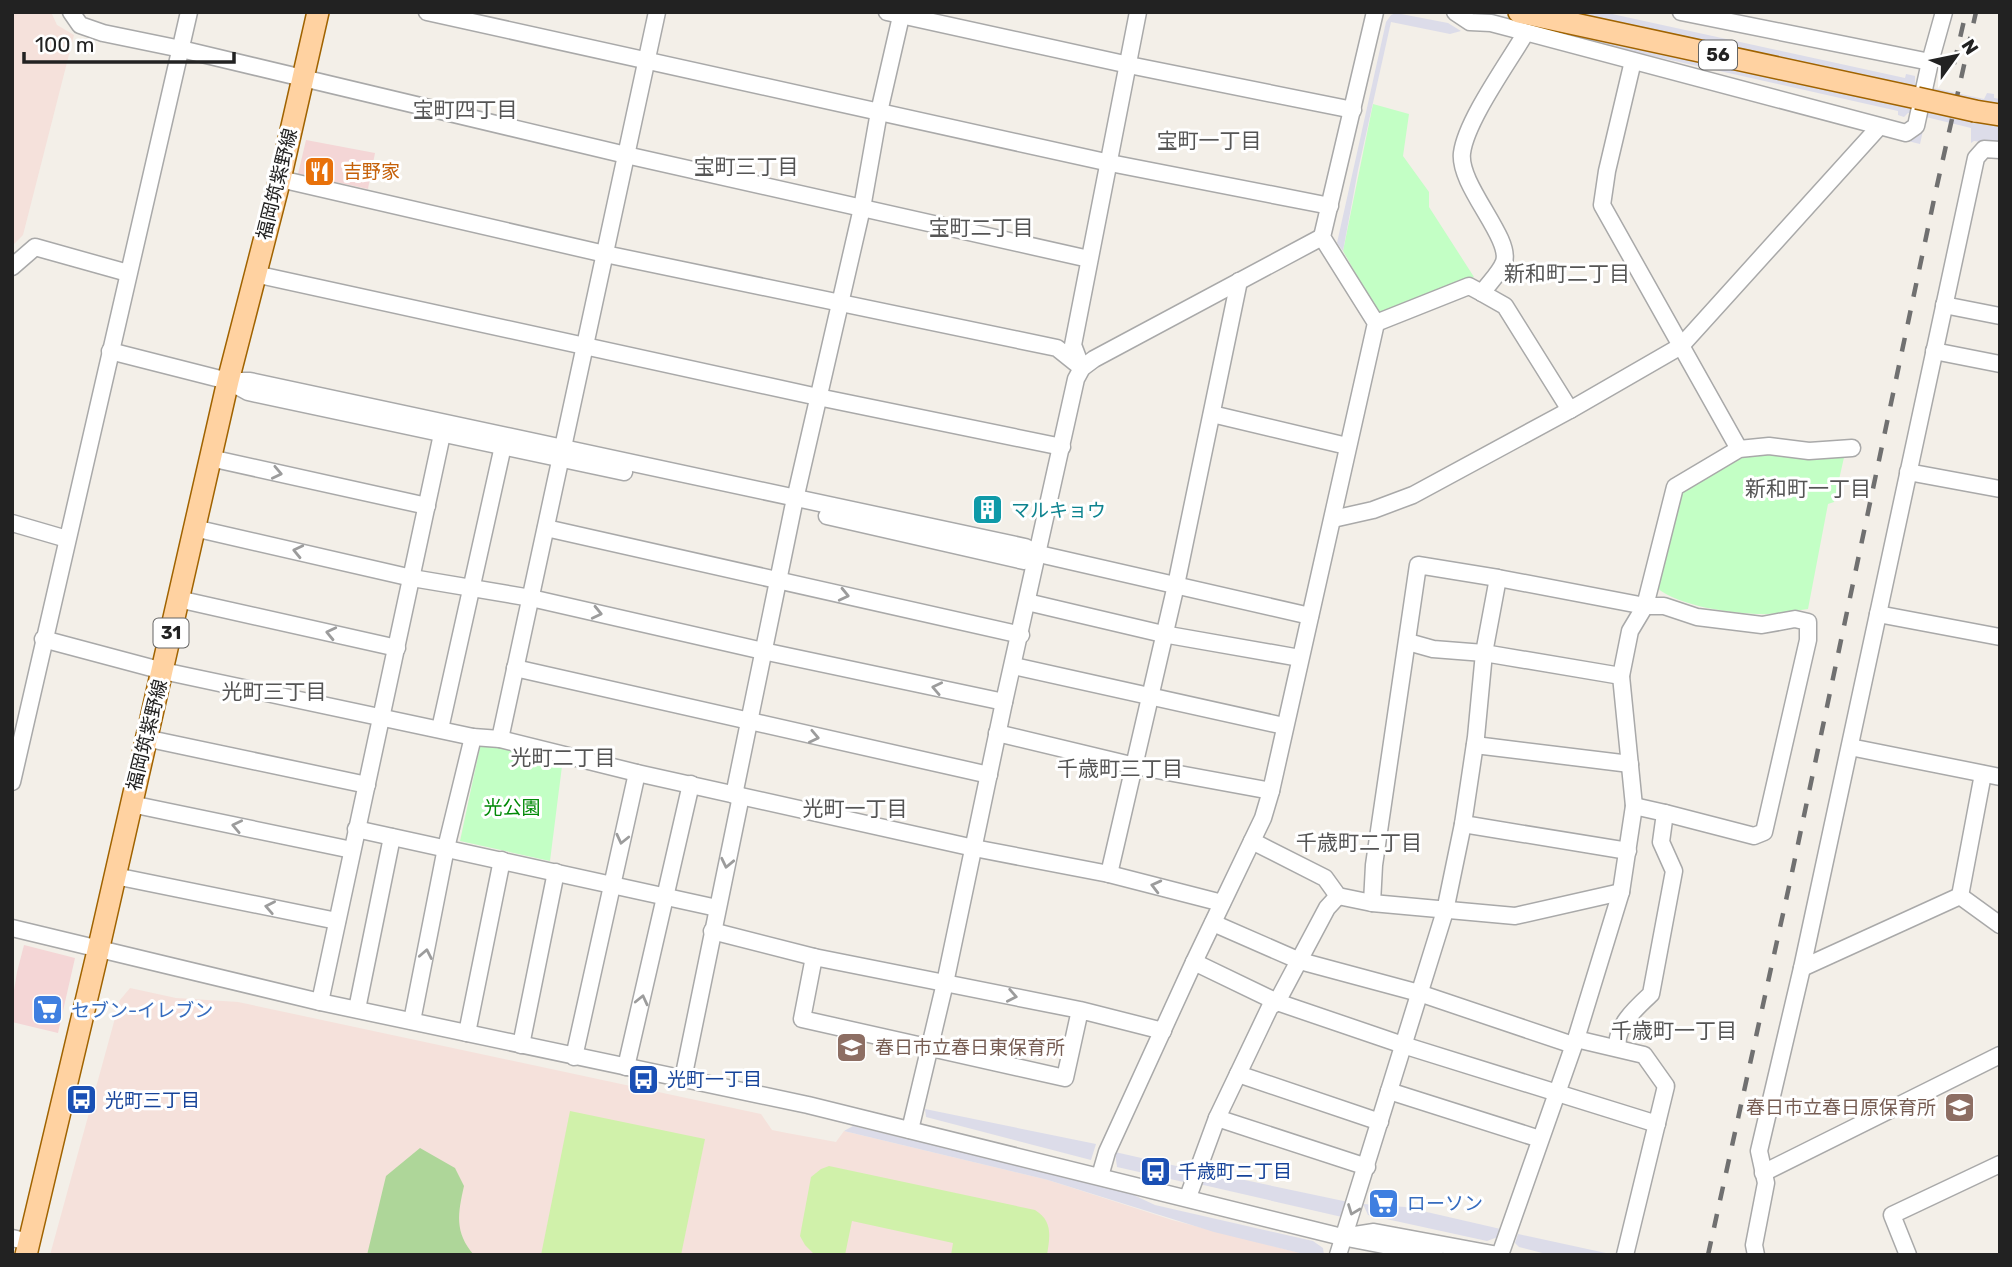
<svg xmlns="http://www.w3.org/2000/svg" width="2012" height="1267" font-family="Rubik,'Noto Sans JP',sans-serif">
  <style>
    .commercial { fill: #f4d6d6 }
    .military { fill: #f5e1db }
    .grass { fill: #d0f1aa }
    .forest { fill: #aed699 }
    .park { fill: #c3ffc5 }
    .plaza { fill: #dcdce9 }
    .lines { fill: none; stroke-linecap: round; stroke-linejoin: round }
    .minor-casing { stroke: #a9a9a9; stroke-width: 19 }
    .major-casing { stroke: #a06300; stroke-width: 24 }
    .minor { stroke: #fff; stroke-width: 16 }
    .major { stroke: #ffd2a1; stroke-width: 21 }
    .rail { stroke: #707070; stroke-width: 4.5; stroke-dasharray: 14 14; stroke-linecap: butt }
    .major-bridge-casing { stroke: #a06300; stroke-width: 24; stroke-linecap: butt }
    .major-bridge { stroke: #ffd2a1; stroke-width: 21 }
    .oneway { stroke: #9c9c9c }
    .labels { text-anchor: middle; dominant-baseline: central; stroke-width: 6; stroke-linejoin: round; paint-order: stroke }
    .shield { fill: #fff; stroke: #646464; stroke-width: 2 }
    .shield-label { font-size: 18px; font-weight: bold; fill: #222 }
    .food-label { font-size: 19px; fill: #c56008; stroke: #fff; text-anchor: start }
    .street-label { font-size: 19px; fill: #222; stroke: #fff }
    .culture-label { font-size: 19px; fill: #0d838f; stroke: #fff; text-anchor: start }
    .park-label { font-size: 19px; fill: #018906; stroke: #fff }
    .shop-label { font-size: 19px; fill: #366cbe; stroke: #fff; text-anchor: start }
    .education-label { font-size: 19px; fill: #785e54; stroke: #fff; text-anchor: start }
    .transit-label { font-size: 19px; fill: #164399; stroke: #fff; text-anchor: start }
    .neighbourhood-label { font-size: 21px; fill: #555; stroke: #fff }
  </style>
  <rect width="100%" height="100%" fill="#f3efe8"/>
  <g class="commercial">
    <polygon points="306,140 375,153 368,189 298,174"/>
    <polygon points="24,945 75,958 58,1033 12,1022 12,1003 17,972"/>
  </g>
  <g class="military">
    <polygon points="12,12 51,12 57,25 74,35 23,235 12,246"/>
    <polygon points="130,988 176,998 238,1002 761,1114 772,1130 787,1133 836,1142 844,1131 1048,1180 1172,1220 1308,1255 50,1255 120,1000"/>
  </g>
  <g class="grass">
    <polygon points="570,1111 705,1139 681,1255 541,1255"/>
    <path d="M829 1166 1035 1210C1053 1221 1050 1236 1047 1255H951L953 1243 852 1221 845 1255H815L805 1245 800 1236 811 1177 821 1169Z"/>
  </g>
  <path class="forest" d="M420 1148 455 1168 464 1186C458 1213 454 1232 474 1255H367L386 1176Z"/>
  <g class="park">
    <polygon points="1373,104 1409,114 1403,156 1429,192 1429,207 1474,277 1383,313 1377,311 1343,251"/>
    <path d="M1762 450 1845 453 1834 502 1828 504 1808 609C1792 611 1774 615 1758 614 1729 613 1679 606 1657 588L1679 490 1733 456Z"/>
    <polygon points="480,747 497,747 562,766 550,861 460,841"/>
  </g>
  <g class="plaza">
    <polygon points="1471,12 1494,15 1591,35 1565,12 1603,12 1905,78 1906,74 1915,76 1915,84 1984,99 1987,93 1994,94 1994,98 2000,99 2000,144 1974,141 1971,143 1971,128 1926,117 1920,144 1887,136 1888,133 1913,139 1918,136 1922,116 1908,113 1904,117 1898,115 1898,111 1590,42 1470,14"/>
    <polygon points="1396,13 1448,23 1461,31 1450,34 1391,22 1358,170 1343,251 1337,243 1386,22 1391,15"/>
    <polygon points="925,1109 1096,1144 1091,1160 926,1117"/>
    <polygon points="853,1126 1125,1191 1155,1205 1313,1241 1323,1248 1324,1255 1308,1255 1214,1232 1048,1180 844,1131"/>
    <polygon points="1115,1152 1194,1170 1188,1183 1117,1167"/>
    <polygon points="1202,1171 1353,1203 1342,1217 1199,1184"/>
    <polygon points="1363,1204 1405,1207 1505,1230 1498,1237 1487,1241 1368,1215"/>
    <polygon points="1518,1234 1615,1255 1550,1255 1519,1247 1515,1243"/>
  </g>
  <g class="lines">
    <defs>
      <g id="minor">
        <polyline points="71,12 80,25 103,33 181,49 626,155 1089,259"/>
        <polyline points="427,12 1110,163 1330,206"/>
        <polyline points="887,12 1129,65 1353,110"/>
        <polyline points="1455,12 1470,22 1491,23 1906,133 1916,126 1930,62 1944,12"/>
        <polyline points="1681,12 1930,62"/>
        <path d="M1525 34C1508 63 1466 121 1462 153 1458 185 1512 238 1504 262 1500 273 1488 284 1482 293L1505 306 1570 410"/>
        <polyline points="1633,61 1607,171 1602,205 1739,449"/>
        <polyline points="280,179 605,254 1057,348 1082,368"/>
        <polyline points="12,267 35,247 128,273"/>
        <polyline points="255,274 818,397 1062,447"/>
        <polyline points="1944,305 2000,316"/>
        <polyline points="1376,323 1469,286 1482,293"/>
        <polyline points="110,351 228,381 248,392 624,472"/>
        <polyline points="1934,351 2000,364"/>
        <polyline points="1081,366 1073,345 1138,12"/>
        <polyline points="228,381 250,381 1025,547 1039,554 1310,616"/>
        <polyline points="1212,414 1347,446"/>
        <polyline points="210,458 427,506"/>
        <polyline points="1908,472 2000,489"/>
        <polyline points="827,516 1024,561 1039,554"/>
        <polyline points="1333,519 1373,510 1413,495 1570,410 1681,346 1879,127"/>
        <polyline points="12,523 67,539"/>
        <polyline points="194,528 412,578 531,598 763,651 1004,702"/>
        <polyline points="546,528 1021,635"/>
        <polyline points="1498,578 1645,606 1664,606 1697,617 1762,625 1795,619 1808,622 1808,640 1764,832 1754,836 1665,813"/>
        <polyline points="178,599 397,648"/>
        <polyline points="1027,602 1163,634 1300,658"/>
        <polyline points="1878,614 2000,637"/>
        <polyline points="43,639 163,671 473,737 500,739 637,773 974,848 1109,874 1222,903"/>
        <polyline points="1408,642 1433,649 1484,653 1621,676"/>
        <polyline points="1014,666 1284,726"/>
        <polyline points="515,668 989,775"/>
        <polyline points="440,729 503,446"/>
        <polyline points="997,733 1135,766 1271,791"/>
        <polyline points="145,738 367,785"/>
        <polyline points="500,739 657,12"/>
        <polyline points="1475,745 1630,764"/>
        <polyline points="1850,747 2000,777"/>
        <polyline points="12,782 189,12"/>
        <polyline points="734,795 793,508 862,208 879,112 902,12"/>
        <polyline points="131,804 352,850"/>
        <polyline points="1463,824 1628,851"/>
        <polyline points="356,829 717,908"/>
        <polyline points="1252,841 1325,878 1338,896 1372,903 1515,916 1621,892"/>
        <polyline points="1109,874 1176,585 1239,281"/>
        <polyline points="115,876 337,921"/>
        <polyline points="1960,896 1983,774"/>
        <polyline points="1213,923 1300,961 1419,993 1573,1045"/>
        <polyline points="12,928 320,1002 808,1105 1342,1237 1435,1255"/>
        <polyline points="712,931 814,957"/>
        <polyline points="1194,962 1277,1002 1403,1045 1657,1124"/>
        <polyline points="1802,968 1960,896 2000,925"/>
        <polyline points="320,1002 444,425"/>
        <polyline points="357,1009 392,837"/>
        <polyline points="1080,1010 1065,1078 802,1019 814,957 1080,1010 1163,1031"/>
        <polyline points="412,1021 446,848 473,737"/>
        <polyline points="467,1033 502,860"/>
        <polyline points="1576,1039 1644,1055 1666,1086 1625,1255"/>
        <polyline points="521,1045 556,872"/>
        <path d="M1618 1048C1614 1027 1637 1007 1651 994L1674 871 1661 842 1665 813 1634 806"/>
        <polyline points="574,1057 637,773"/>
        <polyline points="626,1067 691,784"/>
        <polyline points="1238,1074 1380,1122"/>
        <polyline points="683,1079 741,796"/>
        <polyline points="1389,1091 1540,1139"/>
        <polyline points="1217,1118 1367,1167"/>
        <polyline points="910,1130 945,983 1004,702 1076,379 1082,368 1094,359 1322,237"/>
        <polyline points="1763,1173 2000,1055"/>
        <polyline points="1100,1176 1107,1152 1194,962 1263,818 1271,791 1376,323 1322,237 1375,12"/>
        <polyline points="1188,1197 1217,1118 1270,1007 1277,1002 1327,908 1338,896"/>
        <polyline points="1355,1235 1374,1232 1498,1255"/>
        <polyline points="12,1238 29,1242"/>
        <polyline points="1338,1255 1445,911 1463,824 1476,737 1484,653 1498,578 1418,565 1374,865 1372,903"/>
        <polyline points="1500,1255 1576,1039 1621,892 1634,806 1621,676 1630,631 1645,606 1675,487 1739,449 1769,446 1809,451 1852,448"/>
        <polyline points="1756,1255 1754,1245 1766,1183 1759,1151 1802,968 1976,158 1984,149 2000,150"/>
        <polyline points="1908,1255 1892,1215 2000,1164"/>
      </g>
      <g id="major">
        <polyline points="1519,12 1917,98"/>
        <polyline points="1975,111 2000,115"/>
        <polyline points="26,1255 98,951 228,381 280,179 318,12"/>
      </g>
    </defs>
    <use href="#minor" class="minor-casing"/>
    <use href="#major" class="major-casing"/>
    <use href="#minor" class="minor"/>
    <use href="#major" class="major"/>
    <g class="rail">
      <polyline points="1954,64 1966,12"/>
      <polyline points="1708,1255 1790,882 1936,190 1976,12"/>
    </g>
    <defs>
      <polyline id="major-bridge" points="1917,98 1975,111"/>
    </defs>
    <use href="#major-bridge" class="major-bridge-casing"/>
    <use href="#major-bridge" class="major-bridge"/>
  </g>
  <defs><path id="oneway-chevron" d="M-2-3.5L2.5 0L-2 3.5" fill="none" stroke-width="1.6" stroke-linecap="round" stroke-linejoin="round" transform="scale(1.75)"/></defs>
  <g class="oneway">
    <use href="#oneway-chevron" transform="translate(277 473) rotate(12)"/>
    <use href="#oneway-chevron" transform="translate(298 551) rotate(-167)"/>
    <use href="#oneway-chevron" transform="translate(844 595) rotate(13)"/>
    <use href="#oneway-chevron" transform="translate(597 613) rotate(13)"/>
    <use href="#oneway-chevron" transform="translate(331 633) rotate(-167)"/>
    <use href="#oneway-chevron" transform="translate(937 688) rotate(-168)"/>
    <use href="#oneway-chevron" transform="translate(814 737) rotate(12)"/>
    <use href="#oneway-chevron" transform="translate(237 826) rotate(-168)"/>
    <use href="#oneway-chevron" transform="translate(622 839) rotate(103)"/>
    <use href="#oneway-chevron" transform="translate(727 863) rotate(102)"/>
    <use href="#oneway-chevron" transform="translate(1156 886) rotate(-166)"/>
    <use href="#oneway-chevron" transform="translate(270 907) rotate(-169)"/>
    <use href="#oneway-chevron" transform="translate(426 954) rotate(-79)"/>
    <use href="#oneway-chevron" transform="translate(1012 996) rotate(11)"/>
    <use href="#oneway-chevron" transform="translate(642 1000) rotate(-77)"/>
    <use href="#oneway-chevron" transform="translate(1353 1210) rotate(111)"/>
  </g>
  <defs>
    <symbol id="restaurant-square" viewBox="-11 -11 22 22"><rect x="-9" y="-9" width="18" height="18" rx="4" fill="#e8710a" stroke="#fff"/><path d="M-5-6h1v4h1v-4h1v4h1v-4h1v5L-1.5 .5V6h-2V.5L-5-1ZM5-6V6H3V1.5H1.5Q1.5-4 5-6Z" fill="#fff"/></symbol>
    <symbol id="building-square" viewBox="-11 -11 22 22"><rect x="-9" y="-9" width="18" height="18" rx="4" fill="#0f9aa8" stroke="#fff"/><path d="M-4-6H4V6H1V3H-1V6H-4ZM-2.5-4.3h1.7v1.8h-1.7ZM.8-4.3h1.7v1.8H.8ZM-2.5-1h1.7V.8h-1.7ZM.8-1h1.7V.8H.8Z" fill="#fff"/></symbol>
    <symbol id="supermarket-square" viewBox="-11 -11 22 22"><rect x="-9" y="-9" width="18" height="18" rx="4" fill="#3f7fe0" stroke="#fff"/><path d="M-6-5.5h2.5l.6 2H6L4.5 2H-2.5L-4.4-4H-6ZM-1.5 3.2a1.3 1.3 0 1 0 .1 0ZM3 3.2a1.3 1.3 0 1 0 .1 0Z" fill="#fff"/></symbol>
    <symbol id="school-square" viewBox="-11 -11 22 22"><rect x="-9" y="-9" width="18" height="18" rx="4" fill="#8d6e63" stroke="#fff"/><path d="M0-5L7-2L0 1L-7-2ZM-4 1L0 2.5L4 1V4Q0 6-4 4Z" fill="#fff"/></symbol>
    <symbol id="bus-square" viewBox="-11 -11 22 22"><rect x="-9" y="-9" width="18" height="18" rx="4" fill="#1a4fb4" stroke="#fff"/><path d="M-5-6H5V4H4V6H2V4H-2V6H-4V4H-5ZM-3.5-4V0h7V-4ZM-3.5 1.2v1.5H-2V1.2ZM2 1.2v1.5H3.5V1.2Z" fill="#fff"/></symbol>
  </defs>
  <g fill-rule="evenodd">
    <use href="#restaurant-square" x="302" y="154" width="35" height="35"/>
    <use href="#building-square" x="970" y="492" width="35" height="35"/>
    <use href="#supermarket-square" x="30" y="992" width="35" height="35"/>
    <use href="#school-square" x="834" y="1030" width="35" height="35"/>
    <use href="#bus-square" x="626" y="1062" width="35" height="35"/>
    <use href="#bus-square" x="64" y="1082" width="35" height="35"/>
    <use href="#school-square" x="1942" y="1090" width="35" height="35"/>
    <use href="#bus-square" x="1138" y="1154" width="35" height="35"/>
    <use href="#supermarket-square" x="1366" y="1186" width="35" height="35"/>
  </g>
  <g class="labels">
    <g class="shield">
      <rect x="1699" y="40.5" width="38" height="29" rx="5"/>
      <rect x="153.5" y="618.5" width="35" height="29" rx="5"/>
    </g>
    <g class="shield-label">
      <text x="1718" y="55">56</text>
      <text x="171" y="633">31</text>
    </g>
    <g class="food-label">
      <text x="343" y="171">吉野家</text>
    </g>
    <g class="street-label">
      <text transform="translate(277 184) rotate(-76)">福岡筑紫野線</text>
      <text transform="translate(147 735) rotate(-76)">福岡筑紫野線</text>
    </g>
    <g class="culture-label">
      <text x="1011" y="510">マルキョウ</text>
    </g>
    <g class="park-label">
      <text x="512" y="807">光公園</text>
    </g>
    <g class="shop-label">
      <text x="71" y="1010">セブン-イレブン</text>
      <text x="1407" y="1203">ローソン</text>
    </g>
    <g class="education-label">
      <text x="875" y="1047">春日市立春日東保育所</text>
      <text x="1936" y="1107" text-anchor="end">春日市立春日原保育所</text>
    </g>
    <g class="transit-label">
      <text x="667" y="1079">光町一丁目</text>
      <text x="105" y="1100">光町三丁目</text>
      <text x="1178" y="1171">千歳町ニ丁目</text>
    </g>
    <g class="neighbourhood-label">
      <text x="465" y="109">宝町四丁目</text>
      <text x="1209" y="140">宝町一丁目</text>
      <text x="746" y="166">宝町三丁目</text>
      <text x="981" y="227">宝町二丁目</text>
      <text x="1567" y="273">新和町二丁目</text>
      <text x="1808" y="488">新和町一丁目</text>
      <text x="274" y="691">光町三丁目</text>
      <text x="563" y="757">光町二丁目</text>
      <text x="1120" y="768">千歳町三丁目</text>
      <text x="855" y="808">光町一丁目</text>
      <text x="1359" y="842">千歳町二丁目</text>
      <text x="1674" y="1030">千歳町一丁目</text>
    </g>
  </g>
  <rect width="2012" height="1267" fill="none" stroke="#222222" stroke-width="28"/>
  <g transform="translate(1956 56) rotate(57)" stroke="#ffffff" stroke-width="5" paint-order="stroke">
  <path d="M0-5L12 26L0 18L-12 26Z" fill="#222222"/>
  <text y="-10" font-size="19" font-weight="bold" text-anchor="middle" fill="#222222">N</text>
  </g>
  <path d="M24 52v10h210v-10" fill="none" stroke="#222222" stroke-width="3.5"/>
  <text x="35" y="52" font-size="21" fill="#222222" stroke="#ffffff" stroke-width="5" paint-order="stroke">100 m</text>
</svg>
